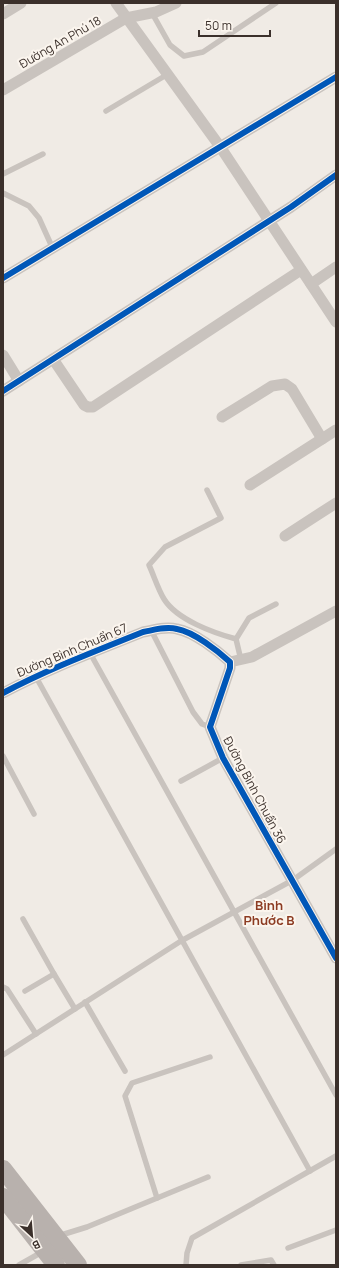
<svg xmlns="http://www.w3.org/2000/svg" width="339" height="1268" font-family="Manrope,sans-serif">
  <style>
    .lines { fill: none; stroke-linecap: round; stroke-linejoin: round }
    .lane { stroke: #c9c3be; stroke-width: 5.5 }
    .street { stroke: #c9c3be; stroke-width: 11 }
    .primary { stroke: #b8b1ad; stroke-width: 18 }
    .cycleway-casing { stroke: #fbf5ee; stroke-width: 8 }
    .cycleway { stroke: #0057b8; stroke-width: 6 }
    .labels { text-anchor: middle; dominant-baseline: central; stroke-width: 4; stroke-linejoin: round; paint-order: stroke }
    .street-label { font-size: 12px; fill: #3b302b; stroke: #fbf5ee }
    .neighbourhood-label { font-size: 13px; font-weight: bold; fill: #8c3b22; stroke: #fbf5ee }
  </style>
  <rect width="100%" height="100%" fill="#f0ebe5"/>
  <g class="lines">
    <g class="lane">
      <polyline points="152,13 170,45 184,56 203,52 276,3"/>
      <polyline points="106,111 168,74"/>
      <polyline points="3,174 43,154"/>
      <polyline points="3,193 29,206 39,218 53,249"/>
      <path d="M207 490 221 518 165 547 149 565C154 576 158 589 164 599 177 620 214 633 236 639L241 660"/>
      <polyline points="151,630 193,712 202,724 210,727"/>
      <polyline points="236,639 249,618 276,604"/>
      <polyline points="90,653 336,1095"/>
      <polyline points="36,677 310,1171"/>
      <polyline points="3,756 34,814"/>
      <polyline points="181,781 223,758"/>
      <polyline points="23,919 54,974"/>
      <polyline points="3,987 7,989 36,1034"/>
      <polyline points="25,991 54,974 75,1009"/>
      <polyline points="85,1002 125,1071"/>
      <polyline points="3,1055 181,941 293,880 336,849"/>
      <polyline points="157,1198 125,1096 132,1083 210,1057"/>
      <polyline points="58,1236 87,1227 208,1177"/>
      <polyline points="288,1248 336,1230"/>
      <polyline points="19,1265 42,1252"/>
      <polyline points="186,1265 187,1253 192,1238 336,1156"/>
      <polyline points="241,1265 271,1260 274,1265"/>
    </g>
    <g class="street">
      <polyline points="116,3 221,148 336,322"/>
      <polyline points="3,14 21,3"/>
      <polyline points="3,90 126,18 156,12 176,3"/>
      <polyline points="3,278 336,77"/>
      <polyline points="311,284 336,267"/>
      <polyline points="3,355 19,381"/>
      <polyline points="53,359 84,405 88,407 93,407 301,270"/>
      <polyline points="3,391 291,207 336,175"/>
      <polyline points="222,417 272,386 285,384 292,389 322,439"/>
      <polyline points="250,485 336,430"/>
      <polyline points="285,536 336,503"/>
      <polyline points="230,662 252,657 336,611"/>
      <path d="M3 693C48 669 96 651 143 632 154 630 166 626 177 629 194 632 218 651 230 662V668L210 727 223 758 336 958"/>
    </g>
    <g class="primary">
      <polyline points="3,1169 78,1265"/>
      <polyline points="3,1197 56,1265"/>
    </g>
    <defs>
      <g id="cycleway">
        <polyline points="3,278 336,77"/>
        <polyline points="3,391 291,207 336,175"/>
        <path d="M3 693C48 669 96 651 143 632 154 630 166 626 177 629 194 632 218 651 230 662V668L210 727 223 758 336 958"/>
      </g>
    </defs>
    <use href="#cycleway" class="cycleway-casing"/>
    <use href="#cycleway" class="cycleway"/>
  </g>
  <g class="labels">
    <g class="street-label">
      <text transform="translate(60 42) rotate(-30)">Đường An Phú 18</text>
      <text transform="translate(72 650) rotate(-23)">Đường Bình Chuẩn 67</text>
      <text transform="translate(255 790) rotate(62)">Đường Bình Chuẩn 36</text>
    </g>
    <g class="neighbourhood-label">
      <text x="269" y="905">Bình<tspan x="269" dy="15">Phước B</tspan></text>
    </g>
  </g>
  <rect width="339" height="1268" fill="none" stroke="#3b302b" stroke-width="8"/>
  <g transform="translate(32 1236) rotate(154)" stroke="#fbf5ee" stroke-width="3" paint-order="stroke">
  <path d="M0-3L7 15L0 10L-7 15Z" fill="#3b302b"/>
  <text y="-6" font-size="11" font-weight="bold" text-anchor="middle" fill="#3b302b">B</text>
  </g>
  <path d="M199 30v6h71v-6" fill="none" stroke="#3b302b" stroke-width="2"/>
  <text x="205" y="30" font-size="12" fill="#3b302b" stroke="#fbf5ee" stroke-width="3" paint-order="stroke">50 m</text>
</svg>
